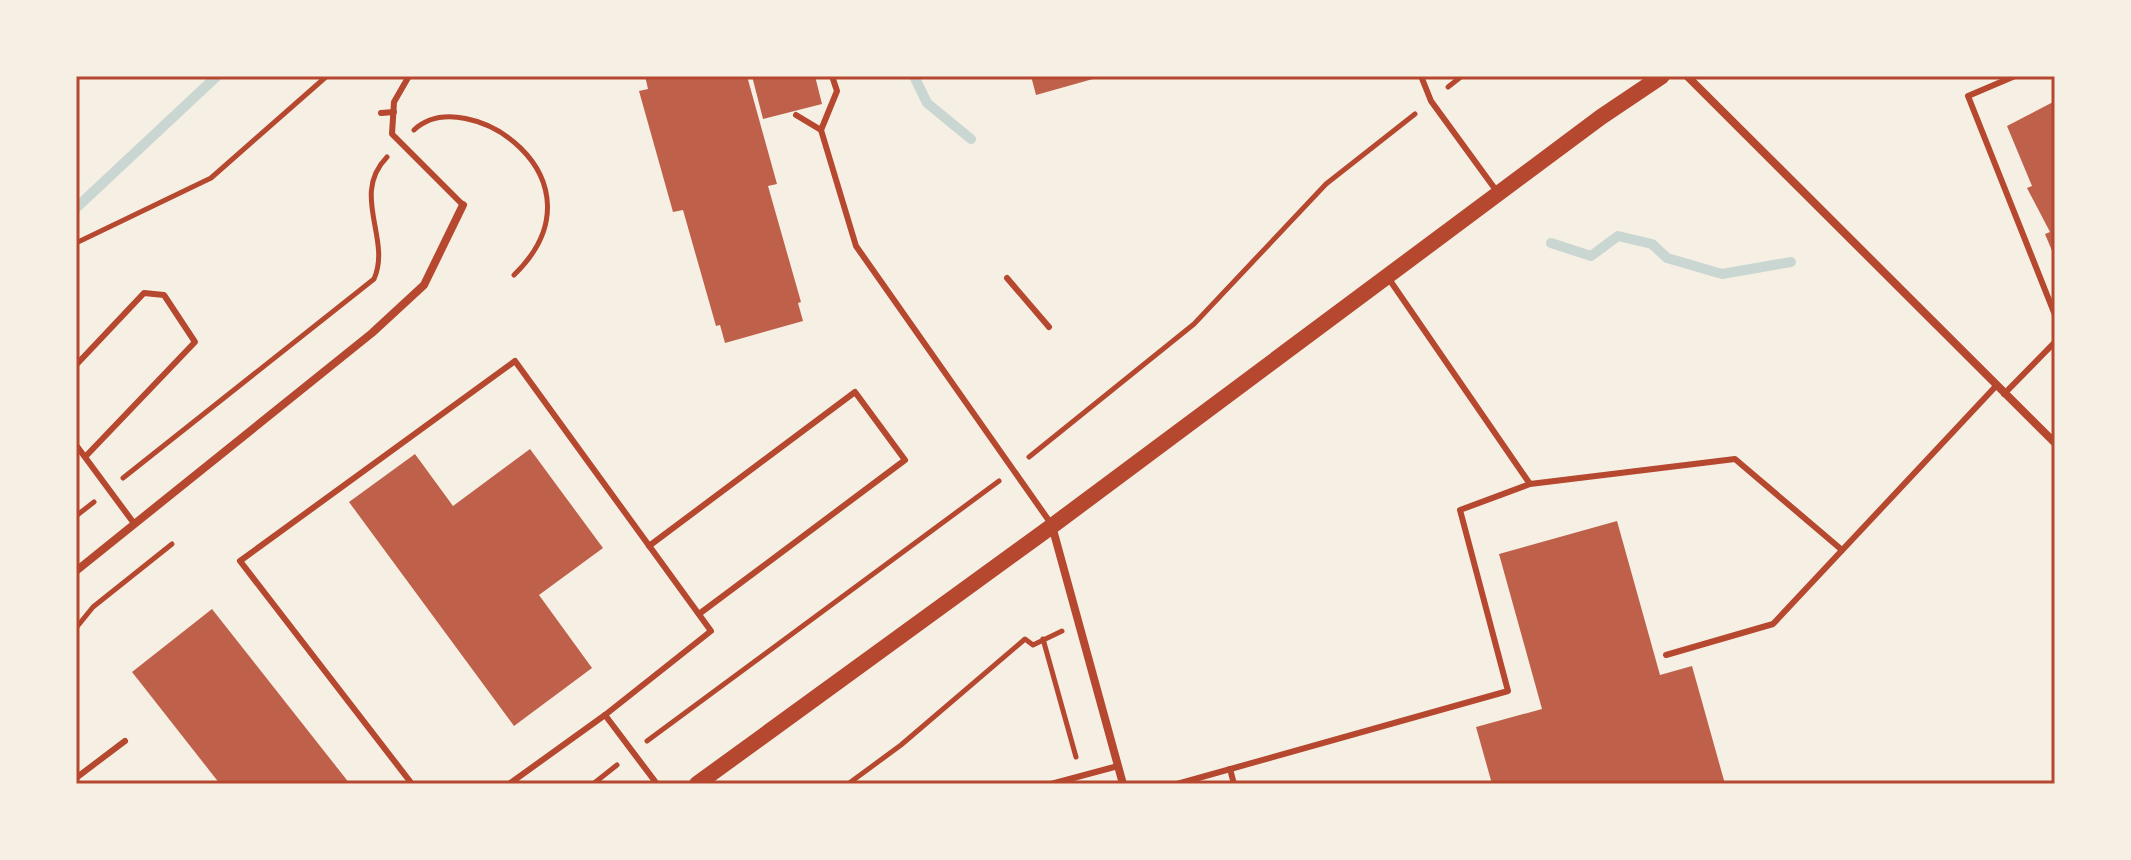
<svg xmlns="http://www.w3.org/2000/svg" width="2131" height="860" font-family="'Zilla Slab',serif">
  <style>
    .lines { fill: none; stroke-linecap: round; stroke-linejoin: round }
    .stream { stroke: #c9d6d2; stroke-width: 10 }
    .building { fill: #bf614a }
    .path { stroke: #b5482f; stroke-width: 5 }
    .service { stroke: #b5482f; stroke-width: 6 }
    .minor { stroke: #b5482f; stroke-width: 8 }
    .secondary { stroke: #b5482f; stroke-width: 16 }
    .neatline { fill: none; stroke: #b5482f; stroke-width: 3 }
  </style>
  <rect width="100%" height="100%" fill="#f6efe4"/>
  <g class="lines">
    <g class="stream">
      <polyline points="914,76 927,103 971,139"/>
      <polyline points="76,208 217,76"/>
      <polyline points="1551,243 1591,256 1618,236 1652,244 1667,258 1722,274 1791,262"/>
    </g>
  </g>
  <g class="building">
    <polygon points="645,76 747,76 777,184 768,186 801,302 798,303 803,321 725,343 720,325 716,326 683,210 673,212 639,91 648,89"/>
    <polygon points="752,76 815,76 822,104 763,119"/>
    <polygon points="1031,76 1100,76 1100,77 1036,95"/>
    <polygon points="2055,101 2055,258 2045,234 2050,232 2027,188 2032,186 2007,126"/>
    <polygon points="530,449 603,548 539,595 592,668 514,726 349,502 415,454 453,506"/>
    <polygon points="1617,521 1660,675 1692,666 1725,784 1492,784 1476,727 1542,709 1499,554"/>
    <polygon points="212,609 350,784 220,784 132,672"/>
  </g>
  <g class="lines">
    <g class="path">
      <polyline points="1448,87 1462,76"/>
      <path d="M414 130C466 81 613 179 514 275"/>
      <polyline points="76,243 211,178 327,76"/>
      <polyline points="1029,457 1194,324 1326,184 1415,114"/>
      <path d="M123 478 374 279C392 239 350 195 387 157"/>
      <polyline points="76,516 94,502"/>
      <polyline points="76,628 93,607 172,544"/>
      <polyline points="1043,639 1076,757"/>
      <polyline points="647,741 999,481"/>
      <polyline points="593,784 617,765"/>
      <polyline points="848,784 901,745 1025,639 1033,645 1062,631"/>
    </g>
    <g class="service">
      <polyline points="409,76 394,102 392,134 463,205"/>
      <polyline points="832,76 837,91 821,130 856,246 1052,525"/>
      <polyline points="1421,76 1431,101 1498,193"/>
      <polyline points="2015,76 1968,96 2055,315"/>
      <polyline points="381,113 394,112"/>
      <polyline points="796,115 821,130"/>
      <polyline points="1007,278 1049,327"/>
      <polyline points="1389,279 1530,484 1735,459 1842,550"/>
      <polyline points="76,365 144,293 164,295 195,342 86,456"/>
      <polyline points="2004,394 2055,342"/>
      <polyline points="76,445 133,522"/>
      <polyline points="649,546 855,392 905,460 699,614"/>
      <polyline points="1666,655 1773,624 1996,386"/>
      <polyline points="605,715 657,784"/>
      <polyline points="1230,769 1234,784"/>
      <polyline points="76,778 125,741"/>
      <polyline points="412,784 240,561 515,361 711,631 605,715 509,784"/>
      <polyline points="1051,784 1118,766"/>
      <polyline points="1177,784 1508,691 1460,510 1530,484"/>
    </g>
    <g class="minor">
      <polyline points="1687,76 2055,443"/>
      <polyline points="1052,526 1123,784"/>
      <polyline points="76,571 372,333 424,285 463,205"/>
    </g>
    <polyline class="secondary" points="697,784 1052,526 1601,117 1662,76"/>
  </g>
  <rect width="2131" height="860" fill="none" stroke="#f6efe4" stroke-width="156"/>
  <rect x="78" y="78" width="1975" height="704" class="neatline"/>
</svg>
